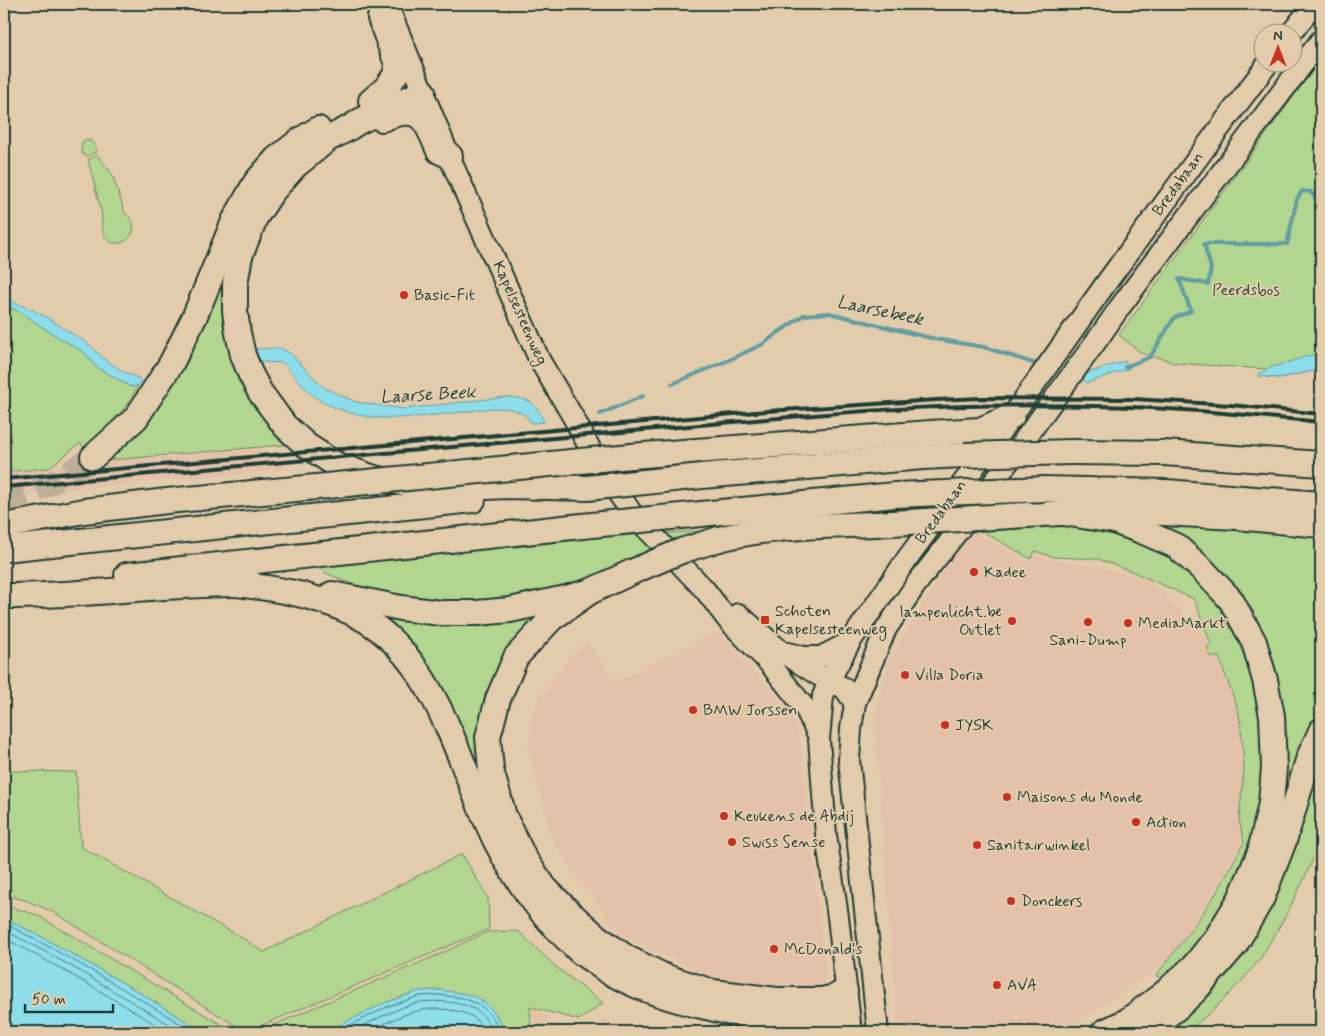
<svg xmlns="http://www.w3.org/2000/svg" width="1325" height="1036" font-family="Mynerve,sans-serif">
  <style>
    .built { fill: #e4c2aa }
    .green { fill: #b2d58f; stroke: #688962 }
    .water { fill: #8eddeb; stroke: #629da2 }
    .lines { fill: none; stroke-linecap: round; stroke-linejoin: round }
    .shore { stroke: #4b7d7d; stroke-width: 1 }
    .stream { stroke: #629da2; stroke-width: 4 }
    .highway-tunnel { stroke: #bcaf94; stroke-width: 24; stroke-dasharray: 24 12; stroke-linecap: butt }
    .major-casing { stroke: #1f3d34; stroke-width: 24 }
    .highway-casing { stroke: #1f3d34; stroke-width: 28 }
    .major { stroke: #e3ccac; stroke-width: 20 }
    .highway { stroke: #e3ccac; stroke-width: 24 }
    .rail { stroke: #1f3d34; stroke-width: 4 }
    .highway-bridge-casing { stroke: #1f3d34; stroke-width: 28; stroke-linecap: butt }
    .highway-bridge { stroke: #e3ccac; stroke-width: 24 }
    .poi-dot { fill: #c8321e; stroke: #e3ccac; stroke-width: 2 }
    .labels { text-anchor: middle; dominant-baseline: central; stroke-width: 4; stroke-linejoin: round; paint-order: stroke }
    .street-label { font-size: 16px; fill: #1f3d34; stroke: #e3ccac }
    .park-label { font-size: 16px; fill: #264539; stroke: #e3ccac }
    .poi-label { font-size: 16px; fill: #1f3d34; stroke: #e3ccac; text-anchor: start }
    .water-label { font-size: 18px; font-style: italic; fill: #25453d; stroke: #e3ccac }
  </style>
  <rect width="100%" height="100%" fill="#e3ccac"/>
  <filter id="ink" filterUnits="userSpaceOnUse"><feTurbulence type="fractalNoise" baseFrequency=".02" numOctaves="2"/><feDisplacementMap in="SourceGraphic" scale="10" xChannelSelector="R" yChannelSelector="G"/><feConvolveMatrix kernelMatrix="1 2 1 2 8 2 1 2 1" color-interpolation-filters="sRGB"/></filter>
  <g filter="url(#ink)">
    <g class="built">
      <polygon points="260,447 289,470 4,495 4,472 55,468 62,464"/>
      <polygon points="969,529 1032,564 1036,555 1052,560 1096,567 1150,580 1208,638 1211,644 1207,647 1211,657 1219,656 1238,710 1241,726 1244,768 1239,819 1242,840 1221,879 1192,926 1168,961 1067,1029 1044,1032 898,1032 874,718 888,662"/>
      <polygon points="719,631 793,715 801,745 827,986 720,983 620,934 553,843 528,748 533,710 542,694 563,666 579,647 588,642 616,682"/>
      <polygon points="532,1008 570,1032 571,1032 533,1032"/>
      <polygon points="601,1017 633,1032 601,1032"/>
    </g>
    <g class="green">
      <polygon points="1321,59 1321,371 1313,371 1279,378 1266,377 1267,369 1174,363 1164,359 1143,354 1119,335"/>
      <polygon points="85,140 91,141 96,147 96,152 87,156 82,154 81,149 82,142"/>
      <path d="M97 155 112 174 125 213C155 236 97 267 102 215L88 159Z"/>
      <polygon points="233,237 228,301 294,444 110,460 140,432 135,426"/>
      <path d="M4 305 21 312 45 329 82 351 87 355 95 366 131 387 138 386C126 411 104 430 86 450L80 443 49 468 4 472Z"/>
      <polygon points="1147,522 1262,529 1321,536 1321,716 1299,769 1277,845 1271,827 1255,636"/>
      <polygon points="1070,523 1109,531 1144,542 1178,561 1209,590 1239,640 1257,694 1264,758 1263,781 1253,838 1229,898 1192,953 1166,979 1156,976 1194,926 1220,887 1244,842 1239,819 1244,768 1241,726 1238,710 1219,657 1211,657 1207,647 1211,644 1194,599 1133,572 1098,559 1053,557 1035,551 1031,559 985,533 986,531 1021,529 1026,524"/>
      <polygon points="698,531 700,533 554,595 436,607 362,588 328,574 316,567 603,537"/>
      <polygon points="359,610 550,611 491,702 514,846 469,763"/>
      <polygon points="1321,755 1321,841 1305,877 1286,915 1260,959 1242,981 1213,1010 1187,1032 1160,1032"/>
      <polygon points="4,771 76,772 81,847 239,936 264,952 462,854 488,898 489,929 246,1032 55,913 28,901 4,894"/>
      <polygon points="4,905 37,915 234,1032 203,1032 137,991 38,935 4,918"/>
      <polygon points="518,931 556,967 603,1003 579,1020 530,1007 531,1032 505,1032 497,1016 483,1001 464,994 440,990 419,991 387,1002 325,1032 257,1032 440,954 487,932"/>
    </g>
    <g class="water">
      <polygon points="4,298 33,310 44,316 87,343 108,362 124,372 138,378 141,382 138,386 131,387 95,366 87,355 82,351 45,329 21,312 4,305"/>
      <path d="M273 348H280L290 353 324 388 356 402 404 409 505 397C528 398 535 400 544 422L531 423C526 411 510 408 498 408 490 408 480 410 472 411 441 414 410 419 380 418 363 417 346 412 331 406 310 399 298 378 283 363L261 362 255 349Z"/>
      <polygon points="1321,352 1321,368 1313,371 1279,378 1259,376 1260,373 1273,367"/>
      <polygon points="1125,361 1130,368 1087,383 1083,380 1088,373"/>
      <polygon points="4,918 38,935 137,991 203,1032 4,1032"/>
      <path d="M440 990C477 995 489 997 505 1032H325L387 1002 419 991Z"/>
    </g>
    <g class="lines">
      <g class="shore">
        <path d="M4 923C69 956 132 994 194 1032"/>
        <path d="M4 930C65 961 124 997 182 1032"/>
        <path d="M4 938C60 967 114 999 168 1032"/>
        <polyline points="336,1032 389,1006 420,996 440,995 463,998 480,1005 493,1018 500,1032"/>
        <path d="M350 1032C372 1022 397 1007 421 1002 435 1000 466 1002 477 1011 485 1016 489 1024 493 1032"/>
        <path d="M367 1032C385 1024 403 1013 422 1010 434 1007 462 1010 473 1017 478 1020 482 1027 485 1032"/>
      </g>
      <g class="stream">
        <polyline points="1125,367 1150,357 1174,318 1191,311 1179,279 1208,284 1211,268 1204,244 1287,244 1297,199 1302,191 1311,192 1321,206"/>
        <polyline points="672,384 729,360 763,344 779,332 804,315 829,313 935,339 984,347 1036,364"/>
        <polyline points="600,414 643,396"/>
      </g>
      <polyline class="highway-tunnel" points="4,505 63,477 93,457"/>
      <defs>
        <g id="major">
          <polyline points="387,4 452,163 540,361 573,417 599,465 631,512 705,590 727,619 770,664 805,708 818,735"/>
          <polyline points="1292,32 1314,4"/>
          <polyline points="738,614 781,651 818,675 844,688 855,703"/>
          <polyline points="788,653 804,657 821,657 850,642"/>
          <polyline points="851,1032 838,917 826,835 819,739 823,696 829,681 850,642 909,556 1012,416 1104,286 1216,133 1269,62"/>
          <polyline points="878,1032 849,760 851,729 855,703 886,629 917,583 958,531 1100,336 1120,307 1321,40"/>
        </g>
        <g id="highway">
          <polyline points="423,92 360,121 349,128 328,139 294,167 272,192 255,218 240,256 235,284 235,311 238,333 243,355 250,373 260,392 285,426 306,445 335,464 374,478 419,486 487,487 506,486 587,488"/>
          <polyline points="371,101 387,87 396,74 397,64 380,18 385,4"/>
          <path d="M382 119C422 103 425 119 439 151L450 156"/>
          <polyline points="1071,452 1164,453 1321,464"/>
          <polyline points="631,456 930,433 980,430 1012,416"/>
          <polyline points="93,457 136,418 171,364 194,318 234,221 256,182 276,159 299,141 318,129"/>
          <polyline points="702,476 923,457 964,455"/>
          <polyline points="1045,489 1166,492 1321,504"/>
          <polyline points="721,512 895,495"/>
          <polyline points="1063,513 1114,521 1144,532 1176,546 1203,570 1231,600 1254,642 1265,680 1272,716 1274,768 1271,803 1260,852 1240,899 1217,937 1194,966 1162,995 1127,1021 1104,1032"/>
          <polyline points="1026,515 1096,511 1127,511 1236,517 1321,525"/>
          <polyline points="4,526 84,511 167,501 306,488"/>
          <path d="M719 539C770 526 823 526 875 524"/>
          <polyline points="4,549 473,500"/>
          <polyline points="127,575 572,527"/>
          <path d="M237 584C281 589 328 597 367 621 434 663 456 753 486 820 507 869 537 912 576 948 581 953 587 957 592 960 599 965 606 971 613 974 642 990 674 1000 706 1007 716 1009 725 1012 735 1014 755 1016 776 1017 797 1017 806 1017 816 1016 826 1017 835 1018 843 1025 851 1031"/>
          <polyline points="591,591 551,619 516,657 498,699 488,737 491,770 504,816 524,858 545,888 570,913 597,937 627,958 666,977 713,992 777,1000 822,1000 835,997 845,991"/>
          <polyline points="332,594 401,608 441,613 477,613 510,610 566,598 591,591 634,571"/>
          <path d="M4 596C87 596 169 583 252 584"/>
          <polyline points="1145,1032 1177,1008 1196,990 1235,945 1262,898 1284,841 1309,757 1321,731"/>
        </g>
      </defs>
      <use href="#major" class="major-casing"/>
      <use href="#highway" class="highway-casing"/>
      <use href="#major" class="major"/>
      <use href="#highway" class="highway"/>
      <g class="rail">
        <polyline points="4,479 767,411 936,400 982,398 1134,399 1231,405 1321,414"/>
        <path d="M4 487 767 419C824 414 881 409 938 407 990 405 1042 405 1094 406 1170 407 1246 415 1321 422"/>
      </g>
      <defs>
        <g id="highway-bridge">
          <polyline points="964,455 1071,452"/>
          <polyline points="306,488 631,456"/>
          <polyline points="587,488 702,476"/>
          <polyline points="895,495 1045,489"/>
          <polyline points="875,524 1026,515"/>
          <polyline points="572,527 721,512"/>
          <polyline points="634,571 681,551 719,539"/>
        </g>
      </defs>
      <use href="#highway-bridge" class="highway-bridge-casing"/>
      <use href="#highway-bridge" class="highway-bridge"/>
    </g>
  </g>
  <g class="poi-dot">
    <circle cx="404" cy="295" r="5"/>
    <circle cx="974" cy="572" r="5"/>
    <rect x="760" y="615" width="10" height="10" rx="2.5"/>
    <circle cx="1012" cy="621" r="5"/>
    <circle cx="1088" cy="622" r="5"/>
    <circle cx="1128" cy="623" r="5"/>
    <circle cx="905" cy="675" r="5"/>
    <circle cx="693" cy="710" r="5"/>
    <circle cx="945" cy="725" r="5"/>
    <circle cx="1007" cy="797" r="5"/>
    <circle cx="724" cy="816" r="5"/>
    <circle cx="1136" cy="822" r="5"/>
    <circle cx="732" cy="842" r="5"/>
    <circle cx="977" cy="845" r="5"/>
    <circle cx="1011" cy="901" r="5"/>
    <circle cx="774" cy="949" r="5"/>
    <circle cx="997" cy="985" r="5"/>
  </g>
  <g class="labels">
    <g class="street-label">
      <text transform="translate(1178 184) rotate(-54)">Bredabaan</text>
      <text transform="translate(520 313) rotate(66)">Kapelsesteenweg</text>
      <text transform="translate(941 512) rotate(-54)">Bredabaan</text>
    </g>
    <g class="park-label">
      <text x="1246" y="290">Peerdsbos</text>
    </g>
    <g class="poi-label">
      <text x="414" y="295">Basic-Fit</text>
      <text x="984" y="572">Kadee</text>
      <text x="775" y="611">Schoten<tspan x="775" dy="18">Kapelsesteenweg</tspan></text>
      <text x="1002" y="612" text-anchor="end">lampenlicht.be<tspan x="1002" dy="18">Outlet</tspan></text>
      <text x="1138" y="623">MediaMarkt</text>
      <text x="1088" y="640" text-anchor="middle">Sani-Dump</text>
      <text x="915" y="675">Villa Doria</text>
      <text x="703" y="710">BMW Jorssen</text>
      <text x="955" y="725">JYSK</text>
      <text x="1017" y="797">Maisons du Monde</text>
      <text x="734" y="816">Keukens de Abdij</text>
      <text x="1146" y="822">Action</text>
      <text x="742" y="842">Swiss Sense</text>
      <text x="987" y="845">Sanitairwinkel</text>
      <text x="1021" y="901">Donckers</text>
      <text x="784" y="949">McDonald's</text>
      <text x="1007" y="985">AVA</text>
    </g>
    <g class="water-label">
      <text transform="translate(880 311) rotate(12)">Laarsebeek</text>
      <text transform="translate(428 395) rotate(-3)">Laarse Beek</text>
    </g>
  </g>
  <rect width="1325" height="1036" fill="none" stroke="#e3ccac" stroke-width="20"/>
  <rect x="10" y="10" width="1305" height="1016" fill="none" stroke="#1f3d34" stroke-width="2" filter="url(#ink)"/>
  <g transform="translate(1278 48)"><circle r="24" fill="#e3ccac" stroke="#95937c"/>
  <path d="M0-4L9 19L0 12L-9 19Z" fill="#c8321e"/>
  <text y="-8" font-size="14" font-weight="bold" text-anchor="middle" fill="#1f3d34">N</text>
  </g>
  <path d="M25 1004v8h88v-8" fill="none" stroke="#1f3d34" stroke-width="2.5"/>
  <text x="32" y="1004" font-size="15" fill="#1f3d34" stroke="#e3ccac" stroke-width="4" paint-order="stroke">50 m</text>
</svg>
